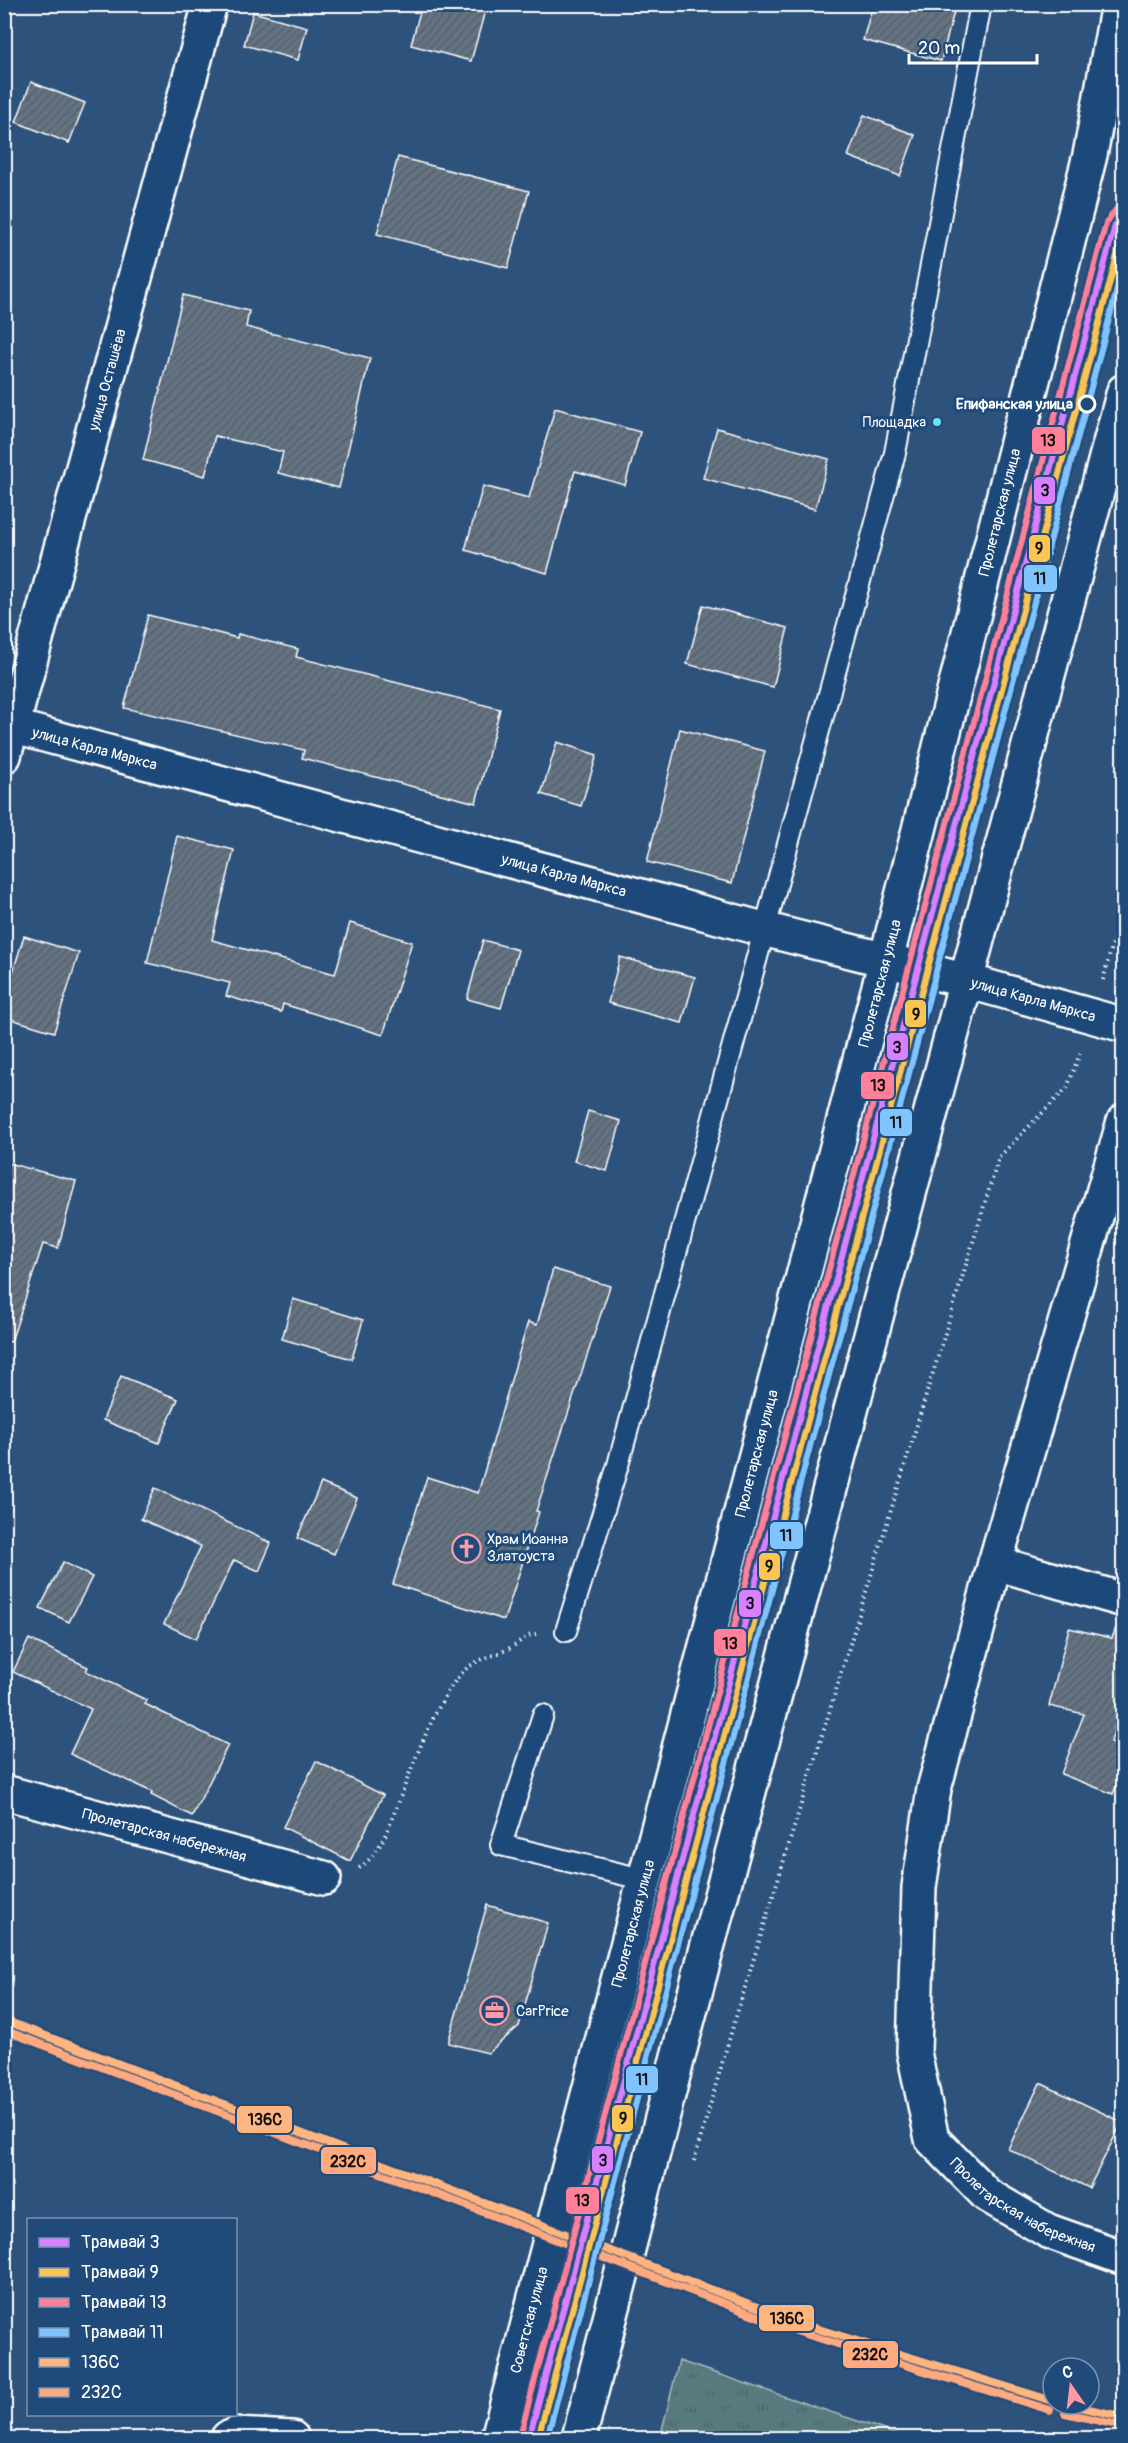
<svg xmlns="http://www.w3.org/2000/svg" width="1128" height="2443" font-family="Pangolin,sans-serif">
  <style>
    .grass { fill: url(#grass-tufts); stroke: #acbcbf; stroke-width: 1.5 }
    .building { fill: url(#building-hatch); stroke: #fff; stroke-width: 1.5 }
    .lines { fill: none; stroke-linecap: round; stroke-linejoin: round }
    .service-casing { stroke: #fff; stroke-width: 24 }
    .minor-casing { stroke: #fff; stroke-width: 38 }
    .tertiary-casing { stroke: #fff; stroke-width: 38 }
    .secondary-casing { stroke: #fff; stroke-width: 38 }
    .primary-casing { stroke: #fff; stroke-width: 38 }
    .path { stroke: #fff; stroke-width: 4; stroke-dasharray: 1.5 4.5; stroke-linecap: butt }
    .service { stroke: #1f4a7a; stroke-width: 20 }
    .minor { stroke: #1f4a7a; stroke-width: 33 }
    .tertiary { stroke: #1f4a7a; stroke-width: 33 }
    .secondary { stroke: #1f4a7a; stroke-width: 33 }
    .primary { stroke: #1f4a7a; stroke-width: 33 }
    .tram { stroke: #fff; stroke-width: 1.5 }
    .rail-1-casing { stroke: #1f4a7a; stroke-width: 12 }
    .rail-2-casing { stroke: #1f4a7a; stroke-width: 12 }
    .rail-1 { stroke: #ffb580; stroke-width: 8 }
    .rail-2 { stroke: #ffa980; stroke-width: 8 }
    .tram-1-casing { stroke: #1f4a7a; stroke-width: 10 }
    .tram-2-casing { stroke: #1f4a7a; stroke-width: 10 }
    .tram-3-casing { stroke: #1f4a7a; stroke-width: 10 }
    .tram-4-casing { stroke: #1f4a7a; stroke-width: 10 }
    .tram-1 { stroke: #d880ff; stroke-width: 6 }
    .tram-2 { stroke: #fcc553; stroke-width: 6 }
    .tram-3 { stroke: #ff8098; stroke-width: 6 }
    .tram-4 { stroke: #80c4ff; stroke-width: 6 }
    .stop-dot { fill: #1f4a7a; stroke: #fff; stroke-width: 3 }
    .bus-dot { fill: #6ddff8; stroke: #1f4a7a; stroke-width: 2 }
    .labels { text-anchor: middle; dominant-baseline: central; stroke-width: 6; stroke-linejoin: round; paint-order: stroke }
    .bus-label { font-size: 14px; fill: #fff; stroke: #1f4a7a; text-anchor: end }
    .street-label { font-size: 15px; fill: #fff; stroke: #1f4a7a }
    .stop-label { font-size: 15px; font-weight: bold; fill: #fff; stroke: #1f4a7a; text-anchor: end }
    .poi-label { font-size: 15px; fill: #fff; stroke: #1f4a7a; text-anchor: start }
    .line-badge { stroke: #1f4a7a; stroke-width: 2 }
    .pale-badge-label { font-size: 16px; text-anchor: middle; font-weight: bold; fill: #111 }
  </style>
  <defs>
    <pattern id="grass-tufts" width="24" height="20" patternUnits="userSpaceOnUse" patternTransform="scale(1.5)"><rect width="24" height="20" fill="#587a7f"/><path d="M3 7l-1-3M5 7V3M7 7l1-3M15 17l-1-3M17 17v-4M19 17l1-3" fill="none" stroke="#526366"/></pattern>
    <pattern id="building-hatch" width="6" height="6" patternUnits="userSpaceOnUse" patternTransform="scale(1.5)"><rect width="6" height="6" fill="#647383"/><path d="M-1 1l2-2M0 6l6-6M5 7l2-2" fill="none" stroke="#575e65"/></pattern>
  </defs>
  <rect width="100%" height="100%" fill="#2d527c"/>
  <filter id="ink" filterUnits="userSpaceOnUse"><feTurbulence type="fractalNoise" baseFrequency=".0167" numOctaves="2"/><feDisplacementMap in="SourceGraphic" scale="12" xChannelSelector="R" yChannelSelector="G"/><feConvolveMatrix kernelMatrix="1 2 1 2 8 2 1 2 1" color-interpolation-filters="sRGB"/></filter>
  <g filter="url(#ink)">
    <polygon class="grass" points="679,2361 908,2438 660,2438"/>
    <g class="building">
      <polygon points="422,4 487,4 471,61 411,45"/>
      <polygon points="873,4 956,4 941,61 863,40"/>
      <polygon points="253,12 307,27 298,60 244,45"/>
      <polygon points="31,82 85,103 69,143 16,122"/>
      <polygon points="864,115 915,135 900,176 848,156"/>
      <polygon points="398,157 529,191 508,268 377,234"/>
      <polygon points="183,295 249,311 246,327 370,358 339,488 278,473 283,452 215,436 205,476 143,460"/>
      <polygon points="555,408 640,432 625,485 575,471 547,573 465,550 483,486 529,498"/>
      <polygon points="717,428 829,459 815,509 703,478"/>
      <polygon points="703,605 788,628 773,687 687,664"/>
      <polygon points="148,615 237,638 238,634 298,649 296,657 500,709 476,803 302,758 304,750 124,708"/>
      <polygon points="680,729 765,751 732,883 647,862"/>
      <polygon points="557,742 597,755 581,806 541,794"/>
      <polygon points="177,836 234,850 212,940 335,974 350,923 412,942 383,1035 283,1004 281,1012 226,996 230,983 147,963"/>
      <polygon points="24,936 79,953 54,1032 4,1017 4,1001"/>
      <polygon points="483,940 518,950 501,1008 467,999"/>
      <polygon points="620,957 695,977 682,1023 608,1003"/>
      <polygon points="588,1111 621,1121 607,1171 574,1161"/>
      <polygon points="4,1162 76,1181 58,1248 43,1244 11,1342 4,1341"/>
      <polygon points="553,1269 610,1286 536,1511 539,1512 504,1620 393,1584 427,1477 478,1493 528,1322 537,1325"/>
      <polygon points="293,1299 363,1320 352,1359 282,1339"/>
      <polygon points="121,1376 178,1399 159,1443 103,1420"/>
      <polygon points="321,1483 357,1498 334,1554 297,1538"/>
      <polygon points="155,1488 271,1543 259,1571 234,1560 196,1639 164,1624 201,1546 141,1519"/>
      <polygon points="63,1562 92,1577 69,1622 40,1608"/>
      <polygon points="1069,1628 1112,1638 1116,1628 1124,1630 1124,1692 1111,1742 1124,1747 1124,1768 1113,1794 1061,1774 1084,1714 1049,1706"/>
      <polygon points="29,1639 88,1667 86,1671 146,1700 145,1704 228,1745 192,1816 151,1795 152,1792 70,1754 91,1709 13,1672"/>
      <polygon points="316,1761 383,1795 350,1861 283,1827"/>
      <polygon points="487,1905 548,1923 519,2026 488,2053 448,2043"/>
      <polygon points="1040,2083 1122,2122 1089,2188 1008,2149"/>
    </g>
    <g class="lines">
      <defs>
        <g id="service">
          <polyline points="566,1631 618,1465 895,453 981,4"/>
          <polyline points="543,1715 501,1845 646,1880"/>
        </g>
        <g id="minor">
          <path id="s1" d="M4 756 210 4"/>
          <path id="s2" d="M1124 1121 995 1563 934 1789 919 1887 914 2052 932 2139 987 2195 1048 2231 1124 2258"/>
          <polyline points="995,1563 1124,1600"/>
          <path id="s3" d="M4 1792 324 1878"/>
          <polyline points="228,2438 235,2435 292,2438"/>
        </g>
        <g id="tertiary">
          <path id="s4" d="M4 724 763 929 886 960"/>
        </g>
        <g id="secondary">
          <path id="s5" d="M967 981 1124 1025"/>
        </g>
        <g id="primary">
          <polyline points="886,960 967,981"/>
          <path id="s6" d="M498 2438 886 960 1090 155 1118 4"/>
          <polyline points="579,2438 681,2045 1124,391"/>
        </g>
      </defs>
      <use href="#service" class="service-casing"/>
      <use href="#minor" class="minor-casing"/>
      <use href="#tertiary" class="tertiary-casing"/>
      <use href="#secondary" class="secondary-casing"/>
      <use href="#primary" class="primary-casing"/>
      <g class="path">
        <polyline points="1103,980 1124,902"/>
        <path d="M359 1868C380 1854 388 1829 397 1806 411 1770 438 1693 467 1668 480 1658 494 1656 508 1649 519 1644 523 1636 536 1634"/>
        <polyline points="694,2161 725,2053 999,1157 1067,1088 1080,1053"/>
      </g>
      <use href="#service" class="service"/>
      <use href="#minor" class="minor"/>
      <use href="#tertiary" class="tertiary"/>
      <use href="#secondary" class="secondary"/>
      <use href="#primary" class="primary"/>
      <polyline class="tram" points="1115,225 1124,194"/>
      <defs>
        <g id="rail-1">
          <polyline points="4,2020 802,2324 1053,2401"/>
          <polyline points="1067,2404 1124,2417"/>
        </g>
        <g id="rail-2">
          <polyline points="4,2030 799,2332 1050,2410"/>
          <polyline points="1065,2413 1122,2426"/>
        </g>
      </defs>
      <use href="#rail-1" class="rail-1-casing"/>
      <use href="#rail-2" class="rail-2-casing"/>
      <use href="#rail-1" class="rail-1"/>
      <use href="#rail-2" class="rail-2"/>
      <defs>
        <polyline id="tram-1" points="529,2438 1115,225 1124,215"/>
        <polyline id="tram-2" points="538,2438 1124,229"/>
        <polyline id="tram-3" points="520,2436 1106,223 1117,208"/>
        <polyline id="tram-4" points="547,2438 1124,263"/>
      </defs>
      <use href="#tram-1" class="tram-1-casing"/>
      <use href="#tram-2" class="tram-2-casing"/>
      <use href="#tram-3" class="tram-3-casing"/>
      <use href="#tram-4" class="tram-4-casing"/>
      <use href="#tram-1" class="tram-1"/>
      <use href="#tram-2" class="tram-2"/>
      <use href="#tram-3" class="tram-3"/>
      <use href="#tram-4" class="tram-4"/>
    </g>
  </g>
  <defs>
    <symbol id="church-ring" viewBox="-11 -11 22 22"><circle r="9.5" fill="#1f4a7a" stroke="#ff9aa2" stroke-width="1.5"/><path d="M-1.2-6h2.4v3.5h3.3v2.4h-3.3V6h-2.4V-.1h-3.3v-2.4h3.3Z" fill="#ff9aa2"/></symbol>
    <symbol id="office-ring" viewBox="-11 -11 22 22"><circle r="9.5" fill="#1f4a7a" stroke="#ff9aa2" stroke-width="1.5"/><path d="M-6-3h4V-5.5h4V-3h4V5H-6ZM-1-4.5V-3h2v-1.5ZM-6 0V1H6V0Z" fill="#ff9aa2"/></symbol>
  </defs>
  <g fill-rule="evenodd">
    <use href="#church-ring" x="450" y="1532" width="33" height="33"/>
    <use href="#office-ring" x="478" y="1994" width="33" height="33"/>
  </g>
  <circle class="stop-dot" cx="1087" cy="404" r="8"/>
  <circle class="bus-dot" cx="937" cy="422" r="5"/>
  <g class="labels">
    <g class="bus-label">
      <text x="926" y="422">Площадка</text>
    </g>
    <g class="street-label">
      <text stroke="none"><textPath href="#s1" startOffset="390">улица Осташёва</textPath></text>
      <text stroke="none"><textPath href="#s6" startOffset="1990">Пролетарская улица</textPath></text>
      <text stroke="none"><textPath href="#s4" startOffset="94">улица Карла Маркса</textPath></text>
      <text stroke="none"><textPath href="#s4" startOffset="580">улица Карла Маркса</textPath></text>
      <text stroke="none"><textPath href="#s6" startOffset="1504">Пролетарская улица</textPath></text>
      <text stroke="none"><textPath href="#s5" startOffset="69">улица Карла Маркса</textPath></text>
      <text stroke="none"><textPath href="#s6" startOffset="1018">Пролетарская улица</textPath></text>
      <text stroke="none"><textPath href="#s3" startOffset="166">Пролетарская набережная</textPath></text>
      <text stroke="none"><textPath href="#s6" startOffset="532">Пролетарская улица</textPath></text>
      <text stroke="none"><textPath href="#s2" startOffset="1162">Пролетарская набережная</textPath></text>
      <text stroke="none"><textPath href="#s6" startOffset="122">Советская улица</textPath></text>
    </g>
    <g class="stop-label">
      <text x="1073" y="404">Епифанская улица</text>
    </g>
    <g class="poi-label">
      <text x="487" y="1539">Храм Иоанна<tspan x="487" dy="17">Златоуста</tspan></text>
      <text x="516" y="2011">CarPrice</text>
    </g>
  </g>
  <g class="line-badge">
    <rect x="1031" y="426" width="35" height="29" rx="6" fill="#ff8098"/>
    <rect x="1033" y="476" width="23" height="29" rx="6" fill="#d880ff"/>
    <rect x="1028" y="534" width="23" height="29" rx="6" fill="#fcc553"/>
    <rect x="1023" y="564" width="35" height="29" rx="6" fill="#80c4ff"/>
    <rect x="904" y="999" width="23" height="29" rx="6" fill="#fcc553"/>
    <rect x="886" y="1032" width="23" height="29" rx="6" fill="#d880ff"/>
    <rect x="860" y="1071" width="35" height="29" rx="6" fill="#ff8098"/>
    <rect x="879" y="1108" width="34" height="29" rx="6" fill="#80c4ff"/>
    <rect x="769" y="1521" width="35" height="29" rx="6" fill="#80c4ff"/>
    <rect x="758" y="1552" width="23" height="29" rx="6" fill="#fcc553"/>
    <rect x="738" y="1589" width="24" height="29" rx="6" fill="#d880ff"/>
    <rect x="713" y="1628" width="34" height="29" rx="6" fill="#ff8098"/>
    <rect x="625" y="2065" width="34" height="29" rx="6" fill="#80c4ff"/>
    <rect x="611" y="2104" width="23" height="29" rx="6" fill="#fcc553"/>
    <rect x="236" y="2105" width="57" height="29" rx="6" fill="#ffb580"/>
    <rect x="591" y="2145" width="23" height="29" rx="6" fill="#d880ff"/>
    <rect x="320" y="2146" width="57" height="29" rx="6" fill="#ffa980"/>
    <rect x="565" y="2186" width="35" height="29" rx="6" fill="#ff8098"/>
    <rect x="758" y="2304" width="57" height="28" rx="6" fill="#ffb580"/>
    <rect x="842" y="2340" width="57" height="29" rx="6" fill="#ffa980"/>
  </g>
  <g class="pale-badge-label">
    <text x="1048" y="446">13</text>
    <text x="1045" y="496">3</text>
    <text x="1039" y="554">9</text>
    <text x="1040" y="584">11</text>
    <text x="916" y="1020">9</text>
    <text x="897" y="1053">3</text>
    <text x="878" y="1091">13</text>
    <text x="896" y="1128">11</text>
    <text x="786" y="1541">11</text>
    <text x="769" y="1572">9</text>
    <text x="750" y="1609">3</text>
    <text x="730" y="1649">13</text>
    <text x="642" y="2085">11</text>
    <text x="623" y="2124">9</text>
    <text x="265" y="2125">136С</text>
    <text x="603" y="2166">3</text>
    <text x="348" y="2167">232C</text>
    <text x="582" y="2206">13</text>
    <text x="787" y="2324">136С</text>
    <text x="870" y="2360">232C</text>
  </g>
  <rect width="1128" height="2443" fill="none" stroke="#1f4a7a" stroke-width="24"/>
  <rect x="12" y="12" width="1104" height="2419" fill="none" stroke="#fff" stroke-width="2" filter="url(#ink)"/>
  <rect x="27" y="2218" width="210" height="198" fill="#1f4a7a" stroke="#7992af" stroke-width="1.5"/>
  <rect x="39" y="2238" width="30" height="9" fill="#d880ff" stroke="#7992af" stroke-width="1.5"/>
  <text x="81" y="2248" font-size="18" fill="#ffffff">Трамвай 3</text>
  <rect x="39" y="2268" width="30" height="9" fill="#fcc553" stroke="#7992af" stroke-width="1.5"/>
  <text x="81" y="2278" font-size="18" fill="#ffffff">Трамвай 9</text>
  <rect x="39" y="2298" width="30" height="9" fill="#ff8098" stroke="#7992af" stroke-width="1.5"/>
  <text x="81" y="2308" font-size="18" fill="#ffffff">Трамвай 13</text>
  <rect x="39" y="2328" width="30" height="9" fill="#80c4ff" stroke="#7992af" stroke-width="1.5"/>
  <text x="81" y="2338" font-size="18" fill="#ffffff">Трамвай 11</text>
  <rect x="39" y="2358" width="30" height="9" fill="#ffb580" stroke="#7992af" stroke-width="1.5"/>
  <text x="81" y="2368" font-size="18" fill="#ffffff">136С</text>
  <rect x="39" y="2388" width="30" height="9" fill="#ffa980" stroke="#7992af" stroke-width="1.5"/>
  <text x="81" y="2398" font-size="18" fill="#ffffff">232C</text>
  <g transform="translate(1071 2386) rotate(346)"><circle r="28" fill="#1f4a7a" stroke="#7992af" stroke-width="1.5"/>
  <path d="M0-4.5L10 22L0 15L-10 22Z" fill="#ff9aa2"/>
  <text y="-9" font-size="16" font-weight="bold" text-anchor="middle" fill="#ffffff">С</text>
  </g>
  <path d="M909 54v9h128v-9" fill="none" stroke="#ffffff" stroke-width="3"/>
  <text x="918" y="54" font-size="18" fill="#ffffff" stroke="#1f4a7a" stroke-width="4.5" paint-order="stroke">20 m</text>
</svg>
